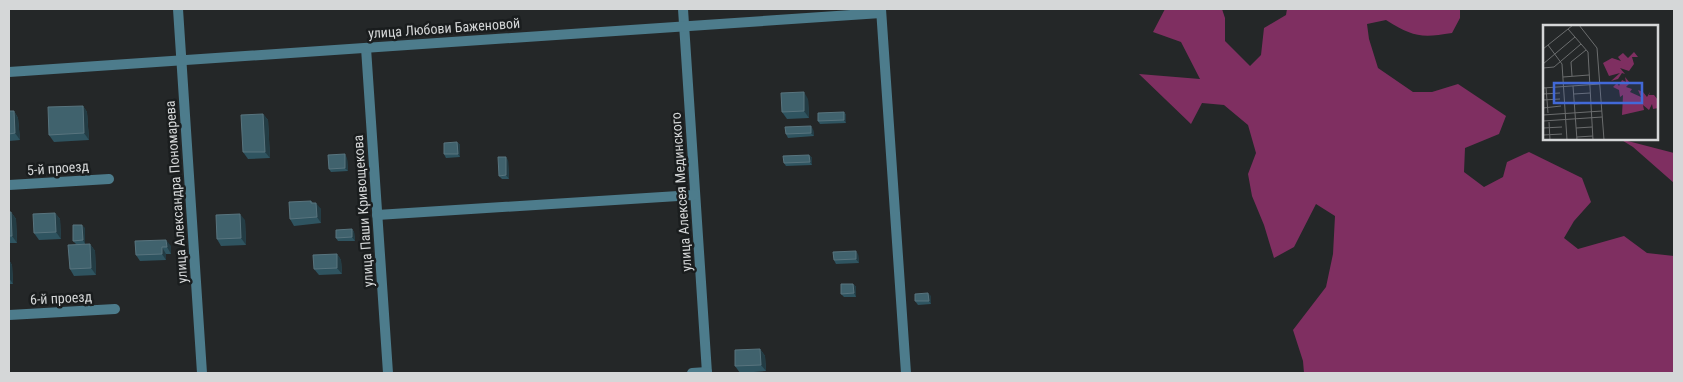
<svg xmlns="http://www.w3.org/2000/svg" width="1683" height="382" font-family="'Roboto Condensed',sans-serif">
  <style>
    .forest { fill: #7f2f61 }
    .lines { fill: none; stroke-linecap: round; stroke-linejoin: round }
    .street { stroke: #4d7c8c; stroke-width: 10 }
    .wall { fill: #2f5460 }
    .shaded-wall { fill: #233c44 }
    .building { fill: #40626d; stroke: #58747e }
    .labels { text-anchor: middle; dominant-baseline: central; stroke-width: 5; stroke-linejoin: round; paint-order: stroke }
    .street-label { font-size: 14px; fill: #d5d7d8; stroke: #1a1d1e }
    .inset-road { fill: none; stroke: #6b6d6e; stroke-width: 1 }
    .view { fill: #4269d8; fill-opacity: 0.15; stroke: #4269d8; stroke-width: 2.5 }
    .inset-edge { fill: none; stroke: #d5d7d8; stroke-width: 2.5 }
  </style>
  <rect width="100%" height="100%" fill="#242728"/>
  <g class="forest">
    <path d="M1165 9H1222L1225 18V41L1250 66 1261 55 1264 28 1286 15 1287 9H1460V18L1452 33C1421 38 1413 37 1386 20L1367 24 1369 39 1378 68 1413 92H1432L1458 84 1506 116 1499 134 1465 148 1464 172 1484 187 1503 177 1507 162 1529 152 1582 178 1591 202 1574 221 1564 238 1578 249 1624 236 1647 253 1674 256V373H1304L1303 361 1293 330 1326 287 1333 254 1335 216 1316 204 1294 247 1274 258 1264 225 1252 196 1248 174 1256 153 1248 125 1224 105 1202 103 1191 124 1139 74 1200 79 1181 42 1153 32Z"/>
    <polygon points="1620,139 1674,153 1674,183 1633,147"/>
  </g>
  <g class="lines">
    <g class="street">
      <polyline points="178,9 202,373"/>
      <polyline points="683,9 707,373"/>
      <polyline points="881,9 906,373"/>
      <polyline points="366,48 388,373"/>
      <polyline points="9,72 881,13"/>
      <polyline points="9,185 109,179"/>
      <polyline points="377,215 694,195"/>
      <polyline points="9,315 115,309"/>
      <polyline points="692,373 707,372"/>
    </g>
  </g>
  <g class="wall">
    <polygon points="808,99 809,118 787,119 782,112"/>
    <polygon points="83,106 87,112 89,140 54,142 49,135"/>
    <polygon points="9,111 14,111 18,118 20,140 9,141"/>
    <polygon points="844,112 846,115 846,123 820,124 818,121"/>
    <polygon points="263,114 268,120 270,158 248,159 243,152"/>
    <polygon points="813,129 814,136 788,138 786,134"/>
    <polygon points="457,142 460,145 460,157 446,158 444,154"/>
    <polygon points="809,155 812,158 812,165 786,166 784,163"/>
    <polygon points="347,158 348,171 331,172 329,169"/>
    <polygon points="508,160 509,179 502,179 499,176"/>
    <polygon points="311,201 313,203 321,209 321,223 294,226 290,219"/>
    <polygon points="9,212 11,212 16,219 17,243 9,243"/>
    <polygon points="55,213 60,219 61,239 39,240 34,233"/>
    <polygon points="245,220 246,245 221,246 217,239"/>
    <polygon points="85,228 85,244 76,244 73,241"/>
    <polygon points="352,229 354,232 355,241 338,241 336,238"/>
    <polygon points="135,241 171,246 171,254 166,254 166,260 140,261 136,255"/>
    <polygon points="90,244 95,251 96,275 74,276 70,269"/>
    <polygon points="337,254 341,260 342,274 319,275 314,269"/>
    <polygon points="858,254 859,263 836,264 834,260"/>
    <polygon points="9,260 12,265 13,284 9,284"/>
    <polygon points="853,284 856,287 856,297 844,297 841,294"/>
    <polygon points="931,296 931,304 918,305 915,301"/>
    <polygon points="760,349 765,356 766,371 740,373 735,366"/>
  </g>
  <g class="shaded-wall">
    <polygon points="804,92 808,99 809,118 804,111"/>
    <polygon points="83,106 87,112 89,140 84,133"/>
    <polygon points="14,111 18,118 20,140 15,133"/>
    <polygon points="844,112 846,115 846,123 844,120"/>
    <polygon points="263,114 268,120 270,158 265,152"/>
    <polygon points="811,126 813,129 814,136 811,133"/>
    <polygon points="457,142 460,145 460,157 458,154"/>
    <polygon points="345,154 347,158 348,171 345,168"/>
    <polygon points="809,155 812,158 812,165 810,162"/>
    <polygon points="506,157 508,160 509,179 506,175"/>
    <polygon points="316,203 321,209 321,223 317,217"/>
    <polygon points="11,212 16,219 17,243 12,236"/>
    <polygon points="55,213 60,219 61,239 56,232"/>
    <polygon points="240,214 245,220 246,245 241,238"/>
    <polygon points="82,225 85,228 85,244 83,240"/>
    <polygon points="352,229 354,232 355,241 352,237"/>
    <polygon points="166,240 171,246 171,254 167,247"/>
    <polygon points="90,244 95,251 96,275 91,268"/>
    <polygon points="162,247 166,254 166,260 162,254"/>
    <polygon points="856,251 858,254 859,263 856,259"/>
    <polygon points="337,254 341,260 342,274 337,268"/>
    <polygon points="9,260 12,265 13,284 9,278"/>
    <polygon points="853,284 856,287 856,297 854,293"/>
    <polygon points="928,293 931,296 931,304 929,301"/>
    <polygon points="760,349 765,356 766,371 761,365"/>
  </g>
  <g class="building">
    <polygon points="804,92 804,111 782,112 781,93"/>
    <polygon points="83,106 84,133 49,135 48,107"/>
    <polygon points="9,111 14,111 15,133 9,134"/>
    <polygon points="844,112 844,120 818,121 818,113"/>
    <polygon points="263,114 265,152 243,152 241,115"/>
    <polygon points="811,126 811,133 786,134 785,127"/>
    <polygon points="457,142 458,154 444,154 444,143"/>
    <polygon points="345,154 345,168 329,169 328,155"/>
    <polygon points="809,155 810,162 784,163 783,156"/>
    <polygon points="498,157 506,157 506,175 499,176"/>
    <polygon points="311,201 311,203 316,203 317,217 290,219 289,202"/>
    <polygon points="9,212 11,212 12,236 9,236"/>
    <polygon points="55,213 56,232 34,233 33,214"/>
    <polygon points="240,214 241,238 217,239 216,215"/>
    <polygon points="73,225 82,225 83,240 73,241"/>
    <polygon points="352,229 352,237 336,238 336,230"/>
    <polygon points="166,240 167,247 162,247 162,254 136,255 135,241"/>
    <polygon points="90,244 91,268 70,269 68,245"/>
    <polygon points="856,251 856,259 834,260 833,252"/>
    <polygon points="337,254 337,268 314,269 313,255"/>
    <polygon points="841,284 853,284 854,293 841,294"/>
    <polygon points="928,293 929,301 915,301 915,294"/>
    <polygon points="760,349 761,365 735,366 735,350"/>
  </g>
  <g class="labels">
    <g class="street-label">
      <text transform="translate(444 28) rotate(-4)">улица Любови Баженовой</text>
      <text transform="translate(58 168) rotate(-4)">5-й проезд</text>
      <text transform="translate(176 192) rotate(-94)">улица Александра Пономарева</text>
      <text transform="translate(681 192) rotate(-94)">улица Алексея Мединского</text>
      <text transform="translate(363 211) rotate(-94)">улица Паши Кривощекова</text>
      <text transform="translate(61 298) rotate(-3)">6-й проезд</text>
    </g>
  </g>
  <g transform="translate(1543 25)">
    <rect width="115" height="115" fill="#242728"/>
    <path d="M91 27 95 32H89L91 39 86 46 77 43 82 49 79 48 75 54 68 56 77 48 66 51 60 38 69 33 78 36 75 32 80 28 85 33ZM82 52 87 58 83 62 89 64 87 67 98 72 95 65 100 67 104 72 107 67 106 70H111L115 75V83L110 84 109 79 106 85 100 80 101 85 79 90 80 70 77 72 76 65 70 62 74 58 76 61 79 55 83 57Z" fill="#7f2f61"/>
    <path class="inset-road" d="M36 0 54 23 61 115M25 4 45 27 50 115M5 20 19 39 24 115M0 24 30 0M0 39 32 12M0 43 11 42 38 19M29 51 28 37 43 25M20 52 46 50M30 61 34 115M0 63 57 59M3 63 5 88M0 69 17 68M31 69 47 68M0 75 17 74M31 79 47 78M0 83 18 81M0 90 59 86M0 96 59 92M6 97 7 115M0 103 19 102M33 103 49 102M0 110 19 109M34 112 50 111"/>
    <path class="view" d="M11 58H99V78H11Z"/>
    <rect width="115" height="115" class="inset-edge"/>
  </g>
  <rect width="1683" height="382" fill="none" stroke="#d5d7d8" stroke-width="20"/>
</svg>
